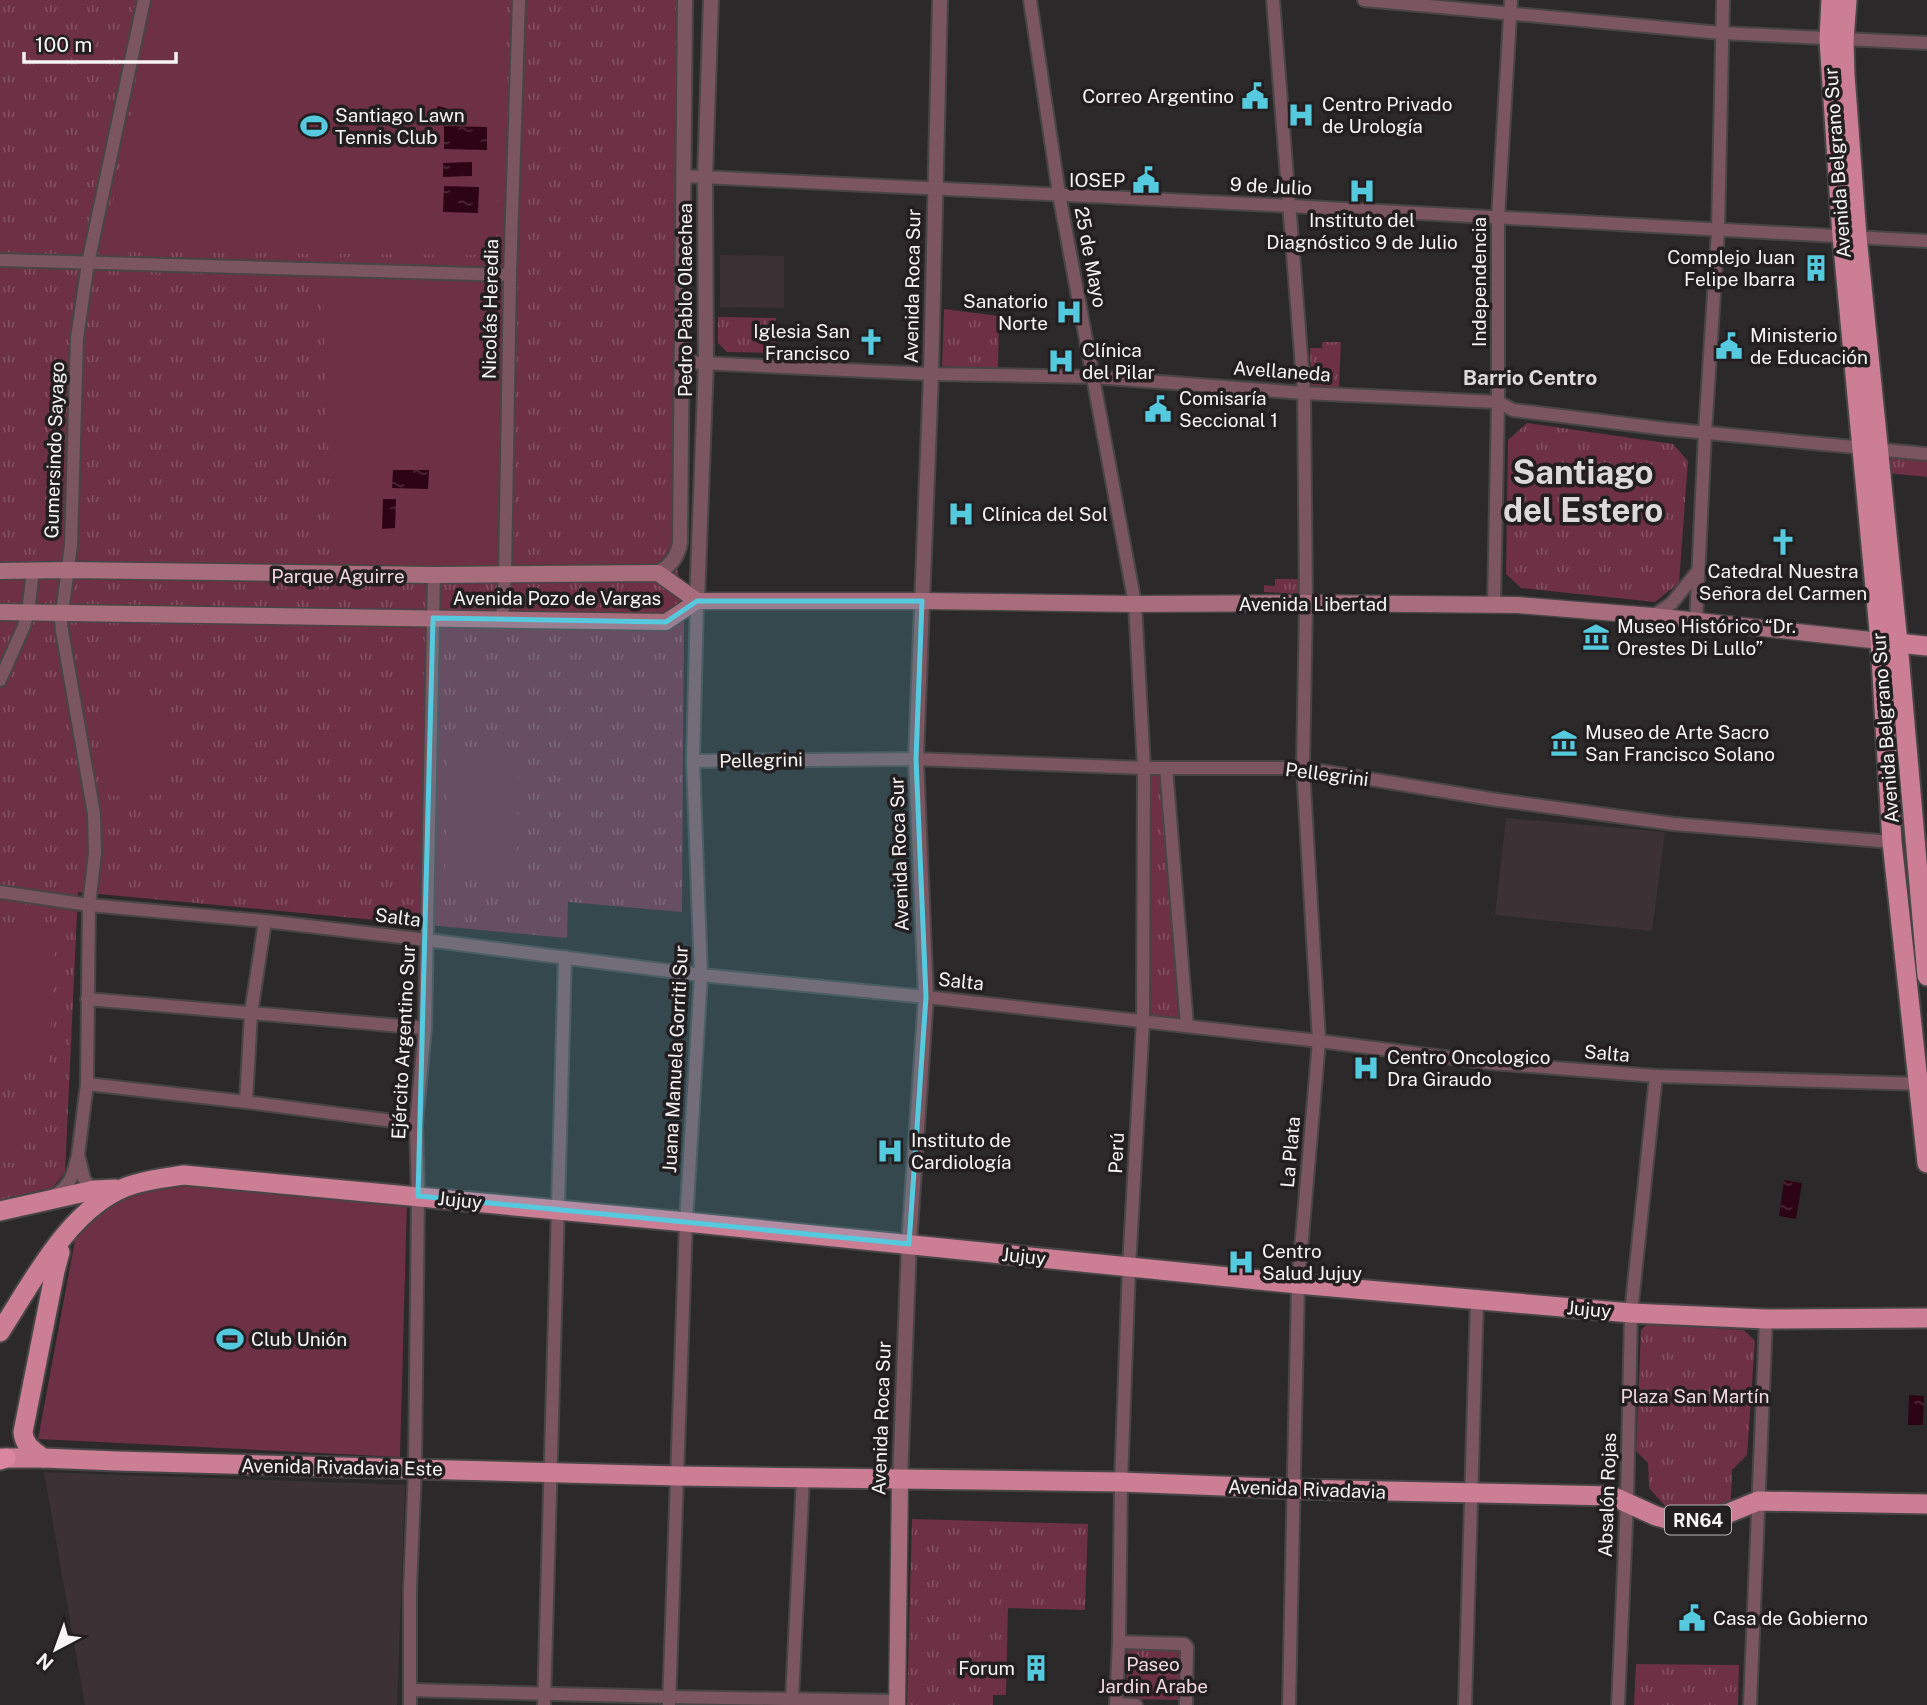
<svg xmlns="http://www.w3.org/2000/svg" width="1927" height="1705" font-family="'Public Sans',sans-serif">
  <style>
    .built { fill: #3c3235 }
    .park { fill: url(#park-tufts) }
    .garden { fill: #6d3044 }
    .water { fill: url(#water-ripples) }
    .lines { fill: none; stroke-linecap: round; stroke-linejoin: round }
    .minor-casing { stroke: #484546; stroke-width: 16 }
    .tertiary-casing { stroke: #484546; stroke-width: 18 }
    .secondary-casing { stroke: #484546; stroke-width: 19 }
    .primary-casing { stroke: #484546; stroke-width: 23 }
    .trunk-casing { stroke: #484546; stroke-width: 23 }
    .minor { stroke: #7b555f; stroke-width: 12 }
    .tertiary { stroke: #7b555f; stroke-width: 14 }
    .secondary { stroke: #a86d7d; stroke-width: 16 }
    .primary { stroke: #cb7e94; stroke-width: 19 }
    .trunk { stroke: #da869e; stroke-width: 19 }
    .marked { fill: #55cadf; fill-opacity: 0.2; stroke: #55cadf; stroke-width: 5; stroke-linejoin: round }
    .labels { text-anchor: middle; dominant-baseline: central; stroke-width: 7; stroke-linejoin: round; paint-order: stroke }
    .shield { fill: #231f20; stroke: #b7b4b4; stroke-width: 2 }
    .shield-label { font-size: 18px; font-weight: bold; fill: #f6f4f4 }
    .poi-label { font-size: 19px; fill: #f6f4f4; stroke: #231f20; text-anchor: start }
    .street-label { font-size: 19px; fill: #f6f4f4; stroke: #231f20 }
    .park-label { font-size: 19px; fill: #f2d9df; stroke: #231f20 }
    .neighbourhood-label { font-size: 21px; font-weight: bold; fill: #ddd9da; stroke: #231f20 }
    .town-label { font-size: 33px; font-weight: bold; fill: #ddd9da; stroke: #231f20 }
  </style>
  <defs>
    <pattern id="park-tufts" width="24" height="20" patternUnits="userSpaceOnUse" patternTransform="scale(1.75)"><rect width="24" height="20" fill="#6d3044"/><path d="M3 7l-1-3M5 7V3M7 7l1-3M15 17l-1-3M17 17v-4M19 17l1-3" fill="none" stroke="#824f60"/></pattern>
    <pattern id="water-ripples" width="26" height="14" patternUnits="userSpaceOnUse" patternTransform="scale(1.75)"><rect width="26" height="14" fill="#2d0413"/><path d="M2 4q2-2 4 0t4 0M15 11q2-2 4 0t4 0" fill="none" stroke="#4c2936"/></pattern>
  </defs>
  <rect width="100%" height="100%" fill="#2c292a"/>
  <g class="built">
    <polygon points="720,255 784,256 784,308 720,307"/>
    <polygon points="1506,818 1665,832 1652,931 1495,915"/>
    <polygon points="44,1472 405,1485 397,1705 85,1705"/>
  </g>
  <g class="park">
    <polygon points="0,0 676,0 677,567 684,609 682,912 568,902 567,938 78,892 65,1173 51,1189 29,1199 0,1206"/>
    <polygon points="944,309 999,316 998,370 942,366"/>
    <polygon points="718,317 776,318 776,353 727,352 718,343"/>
    <polygon points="1322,342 1341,342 1339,388 1311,386 1310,348 1322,348"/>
    <polygon points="1527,423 1673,444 1688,461 1679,583 1655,602 1521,588 1506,574 1508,440"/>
    <polygon points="1884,451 1927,454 1927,477 1887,473"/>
    <polygon points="1275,579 1300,579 1300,594 1264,592 1264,585 1275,586"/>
    <polygon points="1147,769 1170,771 1178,1019 1140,1014"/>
    <polygon points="1647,1324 1744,1330 1755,1341 1747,1455 1732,1470 1731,1500 1712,1511 1665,1506 1649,1488 1648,1463 1636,1451 1641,1330"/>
    <polygon points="912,1519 1088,1524 1085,1610 1008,1608 1006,1695 993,1695 993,1705 907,1705"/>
    <polygon points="1127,1649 1180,1650 1179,1700 1126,1699"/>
    <polygon points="1636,1664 1739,1665 1738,1705 1634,1705"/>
  </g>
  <g class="garden">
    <polygon points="154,0 501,0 496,255 103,252"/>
    <polygon points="322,270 510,275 501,561 332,554"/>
    <polygon points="168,703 171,794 109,796 106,705"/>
    <polygon points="448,747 519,749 516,878 445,876"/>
    <polygon points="0,924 56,927 49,1066 0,1064"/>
    <polygon points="0,1117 18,1118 15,1163 0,1162"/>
    <polygon points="187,1185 407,1200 400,1457 38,1439 75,1240 98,1211 136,1190"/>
  </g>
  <g class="water">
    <path d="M438 106 446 108 449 119 438 123C434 117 434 112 438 106Z"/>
    <polygon points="444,126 487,127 487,150 444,149"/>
    <polygon points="472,162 472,176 443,177 443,163"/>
    <polygon points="444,186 479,187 478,213 443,212"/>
    <polygon points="393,470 429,470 428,489 392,488"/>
    <polygon points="383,499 396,499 395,528 382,529"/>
    <polygon points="1784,1180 1802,1183 1796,1219 1779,1216"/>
    <polygon points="1909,1395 1924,1396 1923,1425 1908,1425"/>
  </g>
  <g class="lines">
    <defs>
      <g id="minor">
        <polyline points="1030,0 1059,194 1135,604 1144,768 1143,1021 1129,1267 1121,1482 1119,1642 1116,1705"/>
        <polyline points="1273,0 1304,393 1306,603 1303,768 1319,1041 1298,1284 1289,1705"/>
        <polyline points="1364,0 1721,33 1927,43"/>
        <polyline points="683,176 1290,206 1927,241"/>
        <polyline points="0,260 510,275"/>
        <polyline points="680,362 931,374 1094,377 1304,393 1498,402 1513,410 1667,429 1927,454"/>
        <polyline points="1494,605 1498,402 1498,218 1511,0"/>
        <polyline points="1653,616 1672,603 1697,572"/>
        <polyline points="502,620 505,575 510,275 519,0"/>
        <polyline points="1696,621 1705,433 1718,231 1723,0"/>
        <polyline points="0,680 24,626 28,612 33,571"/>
        <polyline points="693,761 916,759 1144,768 1303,768 1491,799 1674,824 1892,842"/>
        <polyline points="1166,768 1187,1026"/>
        <polyline points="0,892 89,905 265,921 427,940 701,975 926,997 1319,1041 1491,1063 1656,1076 1925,1084"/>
        <polyline points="87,999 425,1028"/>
        <polyline points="87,1084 246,1102 416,1124"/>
        <polyline points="246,1102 251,1013 265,921"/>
        <path d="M55 1195C70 1186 73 1175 77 1159"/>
        <polyline points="96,1195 84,1179 78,1155 87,1084 89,905 95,853 94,814 62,631 61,621 71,545 77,338 88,263 144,0"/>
        <polyline points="1119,1642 1184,1644 1187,1647 1186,1705"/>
        <polyline points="410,1690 670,1697 897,1701"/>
        <polyline points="792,1699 803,1478"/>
        <polyline points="1116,1704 1136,1705"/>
        <polyline points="410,1705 410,1589 415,1469 418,1196 416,1124 425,1028 434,575"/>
        <polyline points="544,1705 565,957"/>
        <polyline points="669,1705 686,1222 701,975 693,761 697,601"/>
        <polyline points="1465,1705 1477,1299"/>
        <polyline points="1618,1705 1627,1502 1631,1313 1656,1076"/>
        <polyline points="1750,1705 1766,1319"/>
      </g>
      <g id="tertiary">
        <path d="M658 573C671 565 677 558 680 543L685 0"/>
        <polyline points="697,601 706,363 705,177 711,0"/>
        <polyline points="900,1479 909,1244 926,997 916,759 931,374 940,0"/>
      </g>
      <g id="secondary">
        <polyline points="0,571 68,570 434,575 658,573 697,601"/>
        <polyline points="697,601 922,601 1135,604 1306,603 1518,605 1653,616 1880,641"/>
        <polyline points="0,612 666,622 697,601"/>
        <polyline points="897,1705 900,1479"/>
      </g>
      <g id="primary">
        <polyline points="1831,0 1829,39 1842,236 1880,641 1892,842 1927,1163"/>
        <polyline points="1847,0 1844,40 1845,75 1857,237 1898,643 1927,976"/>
        <polyline points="1888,642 1927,646"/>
        <polyline points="0,1211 94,1190 116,1189"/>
        <path d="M0 1332C32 1283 68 1210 126 1187 144 1180 164 1178 184 1175L686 1222 1298 1284 1631 1313 1766 1319 1927 1318"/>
        <polyline points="0,1458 43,1458 117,1461 678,1476 1121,1482 1294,1489 1612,1496 1656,1516 1671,1520 1714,1519 1758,1501 1927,1504"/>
        <path d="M43 1458C32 1450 24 1445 23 1432L55 1271 60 1252"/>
      </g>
      <polyline id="trunk" points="0,1460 6,1458"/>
    </defs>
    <use href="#minor" class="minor-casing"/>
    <use href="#tertiary" class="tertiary-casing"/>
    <use href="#secondary" class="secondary-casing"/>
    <use href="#primary" class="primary-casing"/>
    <use href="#trunk" class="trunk-casing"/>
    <use href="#minor" class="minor"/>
    <use href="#tertiary" class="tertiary"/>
    <use href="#secondary" class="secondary"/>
    <use href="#primary" class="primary"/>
    <use href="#trunk" class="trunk"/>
  </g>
  <path class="marked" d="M697 601H922L916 759 926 997 909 1244 418 1196 433 618 666 622Z"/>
  <defs>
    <symbol id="civic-bare" viewBox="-9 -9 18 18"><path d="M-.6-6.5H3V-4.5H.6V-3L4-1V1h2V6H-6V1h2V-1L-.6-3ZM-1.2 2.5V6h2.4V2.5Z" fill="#55cadf" stroke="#231f20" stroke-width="2.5" paint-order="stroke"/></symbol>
    <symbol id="hospital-bare" viewBox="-9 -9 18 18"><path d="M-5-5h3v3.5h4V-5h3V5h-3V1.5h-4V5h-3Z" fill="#55cadf" stroke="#231f20" stroke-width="2.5" paint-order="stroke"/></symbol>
    <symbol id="stadium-bare" viewBox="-9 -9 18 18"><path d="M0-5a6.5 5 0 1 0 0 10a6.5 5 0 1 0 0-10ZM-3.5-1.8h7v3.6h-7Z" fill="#55cadf" stroke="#231f20" stroke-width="2.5" paint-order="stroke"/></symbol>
    <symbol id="building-bare" viewBox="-9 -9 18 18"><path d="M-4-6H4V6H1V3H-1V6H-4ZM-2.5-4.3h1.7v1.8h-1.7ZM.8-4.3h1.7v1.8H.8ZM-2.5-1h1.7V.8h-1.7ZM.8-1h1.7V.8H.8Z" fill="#55cadf" stroke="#231f20" stroke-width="2.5" paint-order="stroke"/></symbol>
    <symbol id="church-bare" viewBox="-9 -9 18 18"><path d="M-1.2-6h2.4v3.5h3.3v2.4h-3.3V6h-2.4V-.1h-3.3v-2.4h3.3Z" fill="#55cadf" stroke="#231f20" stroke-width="2.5" paint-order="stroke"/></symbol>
    <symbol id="museum-bare" viewBox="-9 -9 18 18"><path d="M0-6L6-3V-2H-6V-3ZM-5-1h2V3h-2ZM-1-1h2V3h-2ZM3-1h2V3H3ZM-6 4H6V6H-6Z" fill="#55cadf" stroke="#231f20" stroke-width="2.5" paint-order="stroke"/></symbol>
  </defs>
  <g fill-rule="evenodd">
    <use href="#civic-bare" x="1236" y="77" width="38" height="38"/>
    <use href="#hospital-bare" x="1282" y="96" width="38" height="38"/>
    <use href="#stadium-bare" x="295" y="107" width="38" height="38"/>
    <use href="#civic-bare" x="1127" y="161" width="38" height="38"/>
    <use href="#hospital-bare" x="1343" y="172" width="38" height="38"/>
    <use href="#building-bare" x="1797" y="249" width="38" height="38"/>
    <use href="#hospital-bare" x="1050" y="293" width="38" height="38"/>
    <use href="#church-bare" x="852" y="323" width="38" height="38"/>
    <use href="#civic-bare" x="1710" y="327" width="38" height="38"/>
    <use href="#hospital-bare" x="1042" y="342" width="38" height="38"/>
    <use href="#civic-bare" x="1139" y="390" width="38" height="38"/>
    <use href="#hospital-bare" x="942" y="495" width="38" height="38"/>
    <use href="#church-bare" x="1764" y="523" width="38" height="38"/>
    <use href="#museum-bare" x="1577" y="618" width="38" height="38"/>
    <use href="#museum-bare" x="1545" y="724" width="38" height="38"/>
    <use href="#hospital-bare" x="1347" y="1049" width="38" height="38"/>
    <use href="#hospital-bare" x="871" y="1132" width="38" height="38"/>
    <use href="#hospital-bare" x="1222" y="1243" width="38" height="38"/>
    <use href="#stadium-bare" x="211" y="1320" width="38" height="38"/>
    <use href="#civic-bare" x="1673" y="1599" width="38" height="38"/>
    <use href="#building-bare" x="1017" y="1649" width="38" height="38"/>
  </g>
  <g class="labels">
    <rect class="shield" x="1665" y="1505.5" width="66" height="29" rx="5"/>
    <g class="shield-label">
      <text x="1698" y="1520">RN64</text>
    </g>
    <g class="poi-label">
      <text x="1234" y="96" text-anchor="end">Correo Argentino</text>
      <text x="1322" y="104">Centro Privado<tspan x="1322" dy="22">de Urología</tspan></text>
      <text x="335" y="115">Santiago Lawn<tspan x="335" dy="22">Tennis Club</tspan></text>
      <text x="1125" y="180" text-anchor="end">IOSEP</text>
      <text x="1362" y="220" text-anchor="middle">Instituto del<tspan x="1362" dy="22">Diagnóstico 9 de Julio</tspan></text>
      <text x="1795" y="257" text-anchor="end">Complejo Juan<tspan x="1795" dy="22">Felipe Ibarra</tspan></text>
      <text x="1048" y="301" text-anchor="end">Sanatorio<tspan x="1048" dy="22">Norte</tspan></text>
      <text x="850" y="331" text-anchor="end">Iglesia San<tspan x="850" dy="22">Francisco</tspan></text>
      <text x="1750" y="335">Ministerio<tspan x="1750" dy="22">de Educación</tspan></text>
      <text x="1082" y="350">Clínica<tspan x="1082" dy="22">del Pilar</tspan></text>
      <text x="1179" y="398">Comisaría<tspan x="1179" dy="22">Seccional 1</tspan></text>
      <text x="982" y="514">Clínica del Sol</text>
      <text x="1783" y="571" text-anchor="middle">Catedral Nuestra<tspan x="1783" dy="22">Señora del Carmen</tspan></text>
      <text x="1617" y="626">Museo Histórico “Dr.<tspan x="1617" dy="22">Orestes Di Lullo”</tspan></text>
      <text x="1585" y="732">Museo de Arte Sacro<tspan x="1585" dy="22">San Francisco Solano</tspan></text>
      <text x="1387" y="1057">Centro Oncologico<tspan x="1387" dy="22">Dra Giraudo</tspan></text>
      <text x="911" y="1140">Instituto de<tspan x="911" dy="22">Cardiología</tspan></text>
      <text x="1262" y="1251">Centro<tspan x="1262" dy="22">Salud Jujuy</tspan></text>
      <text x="251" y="1339">Club Unión</text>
      <text x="1713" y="1618">Casa de Gobierno</text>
      <text x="1015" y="1668" text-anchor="end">Forum</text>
    </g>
    <g class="street-label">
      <text transform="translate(1837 163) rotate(-94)">Avenida Belgrano Sur</text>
      <text transform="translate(1271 186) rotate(3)">9 de Julio</text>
      <text transform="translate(1091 257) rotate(79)">25 de Mayo</text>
      <text transform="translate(1479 282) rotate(-90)">Independencia</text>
      <text transform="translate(912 286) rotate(-89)">Avenida Roca Sur</text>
      <text transform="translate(685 300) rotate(-90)">Pedro Pablo Olaechea</text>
      <text transform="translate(490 309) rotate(-89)">Nicolás Heredia</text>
      <text transform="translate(1282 371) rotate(4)">Avellaneda</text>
      <text transform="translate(54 450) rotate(-88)">Gumersindo Sayago</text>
      <text x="557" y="598">Avenida Pozo de Vargas</text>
      <text x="1313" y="604">Avenida Libertad</text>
      <text transform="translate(1885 728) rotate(-94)">Avenida Belgrano Sur</text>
      <text transform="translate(761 760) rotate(-1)">Pellegrini</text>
      <text transform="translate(1327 774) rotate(7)">Pellegrini</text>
      <text transform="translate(899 854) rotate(-92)">Avenida Roca Sur</text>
      <text transform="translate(398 917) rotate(7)">Salta</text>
      <text transform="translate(961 981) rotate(6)">Salta</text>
      <text transform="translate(403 1042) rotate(-87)">Ejército Argentino Sur</text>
      <text transform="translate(1607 1053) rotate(5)">Salta</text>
      <text transform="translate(675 1059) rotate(-87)">Juana Manuela Gorriti Sur</text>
      <text transform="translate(1290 1152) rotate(-85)">La Plata</text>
      <text transform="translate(1116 1153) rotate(-87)">Perú</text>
      <text transform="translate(460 1200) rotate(6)">Jujuy</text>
      <text transform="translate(1024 1256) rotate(6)">Jujuy</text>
      <text transform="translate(1589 1309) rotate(5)">Jujuy</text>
      <text transform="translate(881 1418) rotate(-88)">Avenida Roca Sur</text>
      <text transform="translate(342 1467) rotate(1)">Avenida Rivadavia Este</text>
      <text transform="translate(1307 1489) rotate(2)">Avenida Rivadavia</text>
      <text transform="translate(1607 1495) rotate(-88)">Absalón Rojas</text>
    </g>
    <g class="park-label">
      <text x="338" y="576">Parque Aguirre</text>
      <text x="1695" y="1396">Plaza San Martín</text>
      <text x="1153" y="1664">Paseo<tspan x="1153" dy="22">Jardin Arabe</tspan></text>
    </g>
    <g class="neighbourhood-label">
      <text x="1530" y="377">Barrio Centro</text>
    </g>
    <g class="town-label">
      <text x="1583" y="472">Santiago<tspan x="1583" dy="38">del Estero</tspan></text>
    </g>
  </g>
  <g transform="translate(56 1649) rotate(221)" stroke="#231f20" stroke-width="5" paint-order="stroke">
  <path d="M0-5L12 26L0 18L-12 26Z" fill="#f6f4f4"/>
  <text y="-10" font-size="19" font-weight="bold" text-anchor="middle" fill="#f6f4f4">N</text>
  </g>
  <path d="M24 52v10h152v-10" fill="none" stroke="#f6f4f4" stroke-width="3.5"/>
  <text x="35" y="52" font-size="21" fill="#f6f4f4" stroke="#231f20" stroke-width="5" paint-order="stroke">100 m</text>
</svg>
